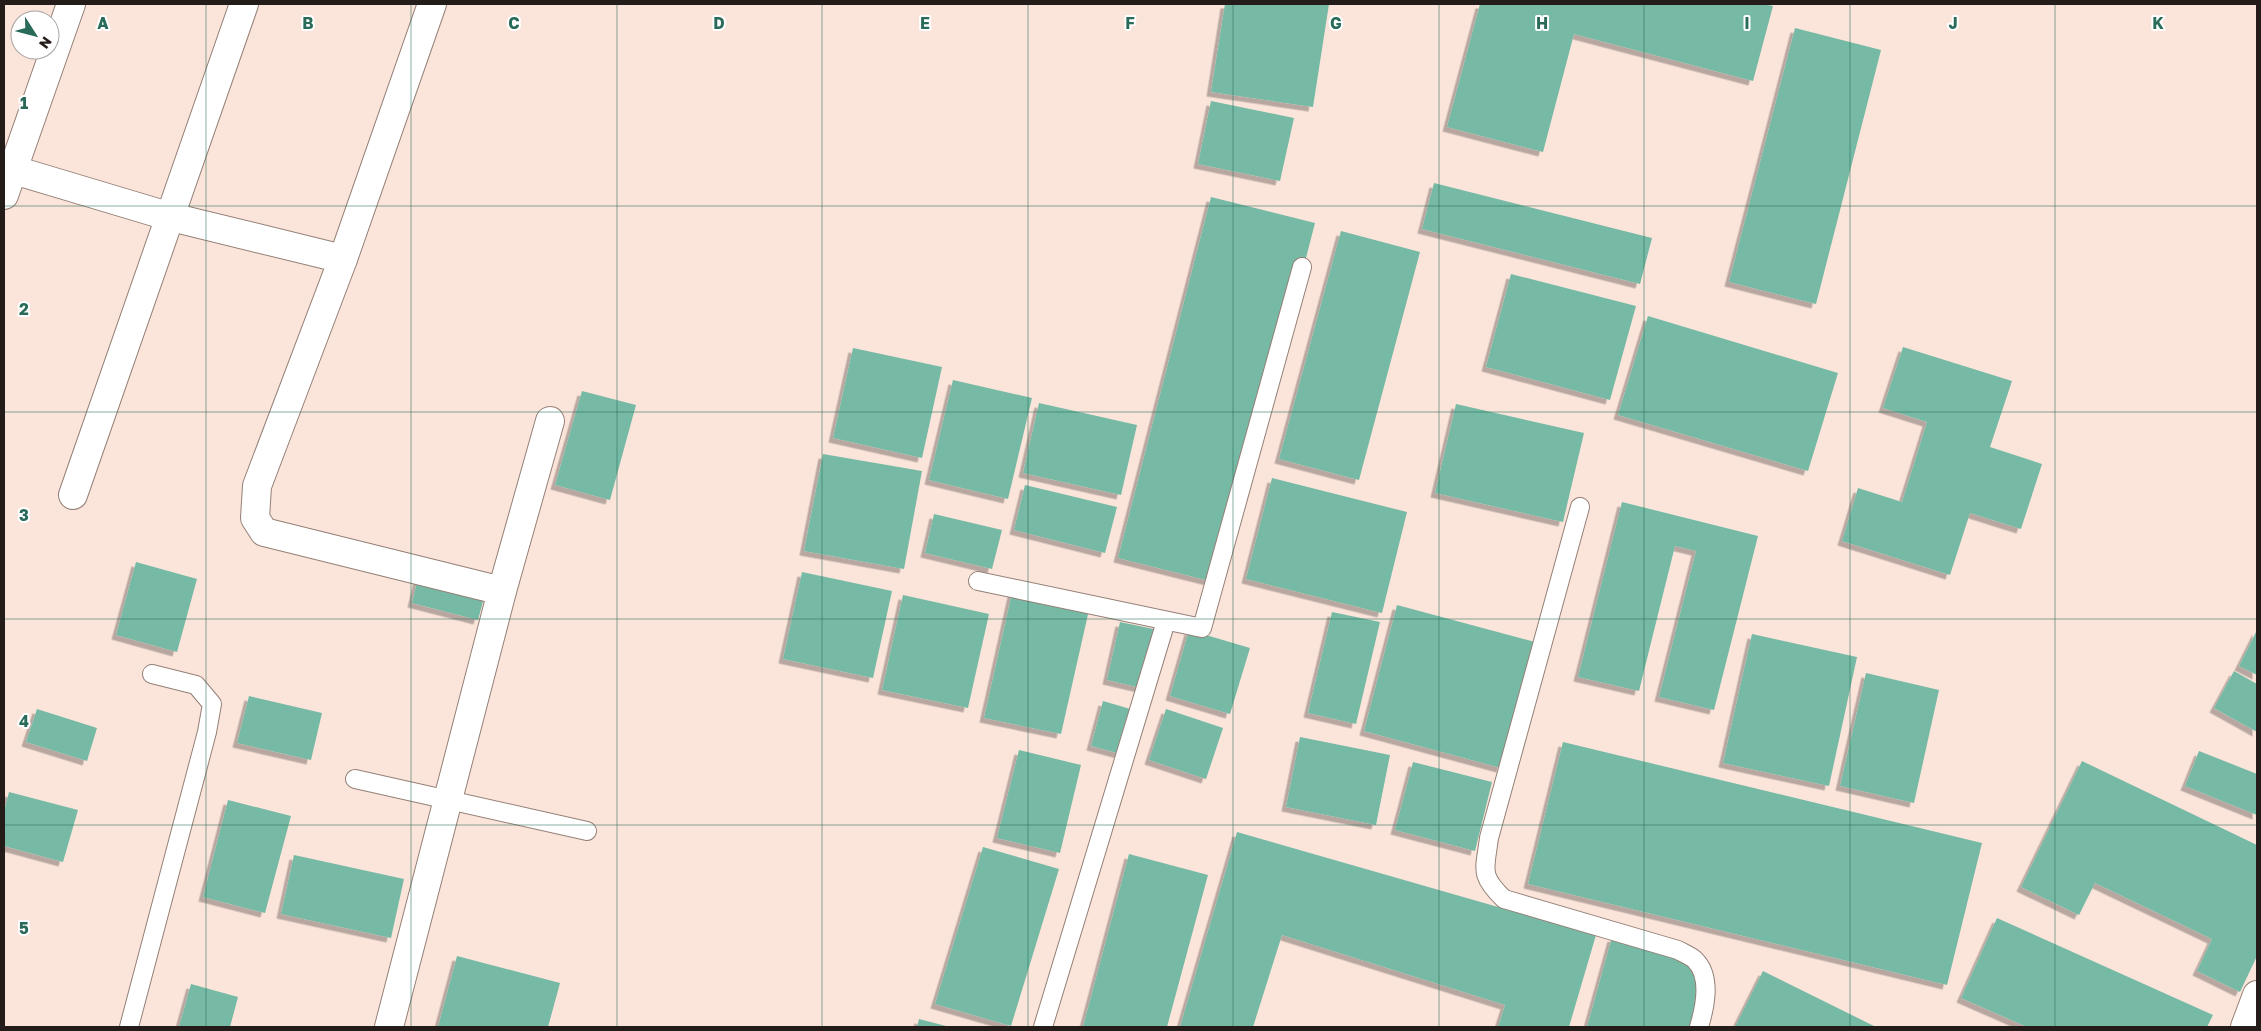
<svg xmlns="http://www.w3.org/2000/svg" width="2261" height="1031" font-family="'Golos Text',sans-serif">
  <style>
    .building { fill: #76baa6; filter: url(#shadow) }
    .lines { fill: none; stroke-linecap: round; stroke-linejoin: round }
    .service-casing { stroke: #948077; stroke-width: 20 }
    .minor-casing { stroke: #948077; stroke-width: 30 }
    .service { stroke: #fff; stroke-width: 18 }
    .minor { stroke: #fff; stroke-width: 28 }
    .grid { fill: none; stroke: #296a59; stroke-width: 1; stroke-opacity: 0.55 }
    .grid-label { font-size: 16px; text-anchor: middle; font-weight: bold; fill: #296a59; stroke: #fff; stroke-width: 4; stroke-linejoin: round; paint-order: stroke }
  </style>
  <defs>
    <filter id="shadow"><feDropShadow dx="-4.5" dy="4.5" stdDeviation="0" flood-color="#0004"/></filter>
  </defs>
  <rect width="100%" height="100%" fill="#fbe4da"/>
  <g class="building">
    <polygon points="1225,4 1329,4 1313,107 1211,92"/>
    <polygon points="1480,4 1763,4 1773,6 1753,81 1574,34 1543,152 1447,127"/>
    <polygon points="1795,28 1881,50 1816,304 1729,282"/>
    <polygon points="1211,101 1294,118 1280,181 1198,164"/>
    <polygon points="1434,183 1652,238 1640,284 1422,229"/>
    <polygon points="1211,197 1315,223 1222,584 1118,558"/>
    <polygon points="1341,231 1420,252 1359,480 1279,459"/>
    <polygon points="1511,274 1636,306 1610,400 1486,367"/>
    <polygon points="1648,316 1838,373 1808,471 1618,415"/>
    <polygon points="1903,347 2012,381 1990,447 2042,464 2021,529 1970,513 1950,575 1842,541 1858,488 1902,502 1927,422 1883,408"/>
    <polygon points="853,348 942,367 922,458 833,438"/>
    <polygon points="953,380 1032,398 1008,499 929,480"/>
    <polygon points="582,391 636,405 610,500 555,485"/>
    <polygon points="1039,403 1137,425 1121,495 1023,473"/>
    <polygon points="1456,404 1584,433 1563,522 1435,493"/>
    <polygon points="823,454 922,471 904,569 804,551"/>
    <polygon points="1272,478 1407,512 1382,613 1246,579"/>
    <polygon points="1025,485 1117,507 1105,553 1014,530"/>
    <polygon points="1622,502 1758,536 1714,710 1659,697 1696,551 1675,546 1639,691 1578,677"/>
    <polygon points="934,514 1002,530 992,569 925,553"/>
    <polygon points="136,562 197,579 177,652 116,635"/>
    <polygon points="802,572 892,591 873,678 783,659"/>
    <polygon points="418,578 485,594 478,620 412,603"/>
    <polygon points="1014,584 1091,601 1061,734 984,718"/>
    <polygon points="903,595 989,614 968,708 882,690"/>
    <polygon points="1397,605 1535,642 1501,768 1364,731"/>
    <polygon points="1332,612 1380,622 1356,724 1308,713"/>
    <polygon points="1120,622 1163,631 1150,690 1107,680"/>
    <polygon points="1189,630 1250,648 1230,714 1170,696"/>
    <polygon points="2257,630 2257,675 2239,666"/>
    <polygon points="1752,634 1857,657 1829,786 1723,763"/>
    <polygon points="2234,671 2257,684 2257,732 2214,708"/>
    <polygon points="1866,673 1939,690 1914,803 1840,786"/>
    <polygon points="249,696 322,713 311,760 237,743"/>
    <polygon points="1103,701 1144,713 1132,757 1091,746"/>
    <polygon points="37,709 97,728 87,761 26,742"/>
    <polygon points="1166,709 1223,728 1206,779 1149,760"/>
    <polygon points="1300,737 1390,755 1376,825 1286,807"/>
    <polygon points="1563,742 1982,843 1947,985 1528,884"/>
    <polygon points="1019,750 1081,765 1060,853 997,838"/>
    <polygon points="2199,751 2257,774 2257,815 2185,786"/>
    <polygon points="2082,761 2257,845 2257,956 2240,992 2197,971 2212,939 2095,883 2079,915 2021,887"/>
    <polygon points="1413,762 1492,782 1475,851 1395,830"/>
    <polygon points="9,792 78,810 63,862 4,846 4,812"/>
    <polygon points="228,800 291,816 265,913 203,897"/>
    <polygon points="1237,832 1596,935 1569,1027 1498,1027 1505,1005 1282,935 1253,1027 1180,1027"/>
    <polygon points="983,847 1059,869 1011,1026 935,1004"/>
    <polygon points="1129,854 1208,875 1167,1027 1083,1027"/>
    <polygon points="294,855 404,879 391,938 281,914"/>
    <polygon points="1997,918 2213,1015 2207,1027 2027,1027 1961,998"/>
    <polygon points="1612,937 1709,964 1691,1027 1587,1027"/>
    <polygon points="457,956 560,983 548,1027 438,1027"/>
    <polygon points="1763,971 1876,1027 1735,1027"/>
    <polygon points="191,984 238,997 230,1027 179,1027"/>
    <polygon points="919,1019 950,1027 917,1027"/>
  </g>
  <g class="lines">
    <defs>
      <g id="service">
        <path d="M1580 507 1489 838C1485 870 1479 875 1504 899L1678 950C1683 953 1691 956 1695 960 1712 977 1705 1007 1699 1027"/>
        <polyline points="978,581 1202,628 1302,267"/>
        <polyline points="355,779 587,831"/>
        <polyline points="129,1027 207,732 212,704 196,685 152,674"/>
        <polyline points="1043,1027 1166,621"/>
      </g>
      <g id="minor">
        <polyline points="432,4 343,259 257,486 255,518 264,532 502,591"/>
        <polyline points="4,167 171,217 343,259"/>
        <polyline points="4,195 71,4"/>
        <polyline points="73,495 244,4"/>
        <polyline points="389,1027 502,591 550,421"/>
        <polyline points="2245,1027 2257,995"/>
      </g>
    </defs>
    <use href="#service" class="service-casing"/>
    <use href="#minor" class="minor-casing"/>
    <use href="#service" class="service"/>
    <use href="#minor" class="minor"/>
  </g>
  <path class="grid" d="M206 4V1027M411 4V1027M617 4V1027M822 4V1027M1028 4V1027M1233 4V1027M1439 4V1027M1644 4V1027M1850 4V1027M2055 4V1027M4 206H2257M4 412H2257M4 619H2257M4 825H2257"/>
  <g class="grid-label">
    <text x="103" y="29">A</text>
    <text x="308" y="29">B</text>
    <text x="514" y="29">C</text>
    <text x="719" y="29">D</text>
    <text x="925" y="29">E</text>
    <text x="1130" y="29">F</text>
    <text x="1336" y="29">G</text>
    <text x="1542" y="29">H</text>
    <text x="1747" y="29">I</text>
    <text x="1953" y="29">J</text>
    <text x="2158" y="29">K</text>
    <text x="24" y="109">1</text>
    <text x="24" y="315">2</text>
    <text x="24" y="521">3</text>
    <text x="24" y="727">4</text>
    <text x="24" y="934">5</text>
  </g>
  <rect width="2261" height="1031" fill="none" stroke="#241c19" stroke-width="10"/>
  <g transform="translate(35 35) rotate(126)"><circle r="24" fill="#ffffff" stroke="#a7a4a3"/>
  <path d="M0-4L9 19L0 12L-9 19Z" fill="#296a59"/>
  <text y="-8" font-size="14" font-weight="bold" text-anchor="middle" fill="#241c19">N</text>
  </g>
</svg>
